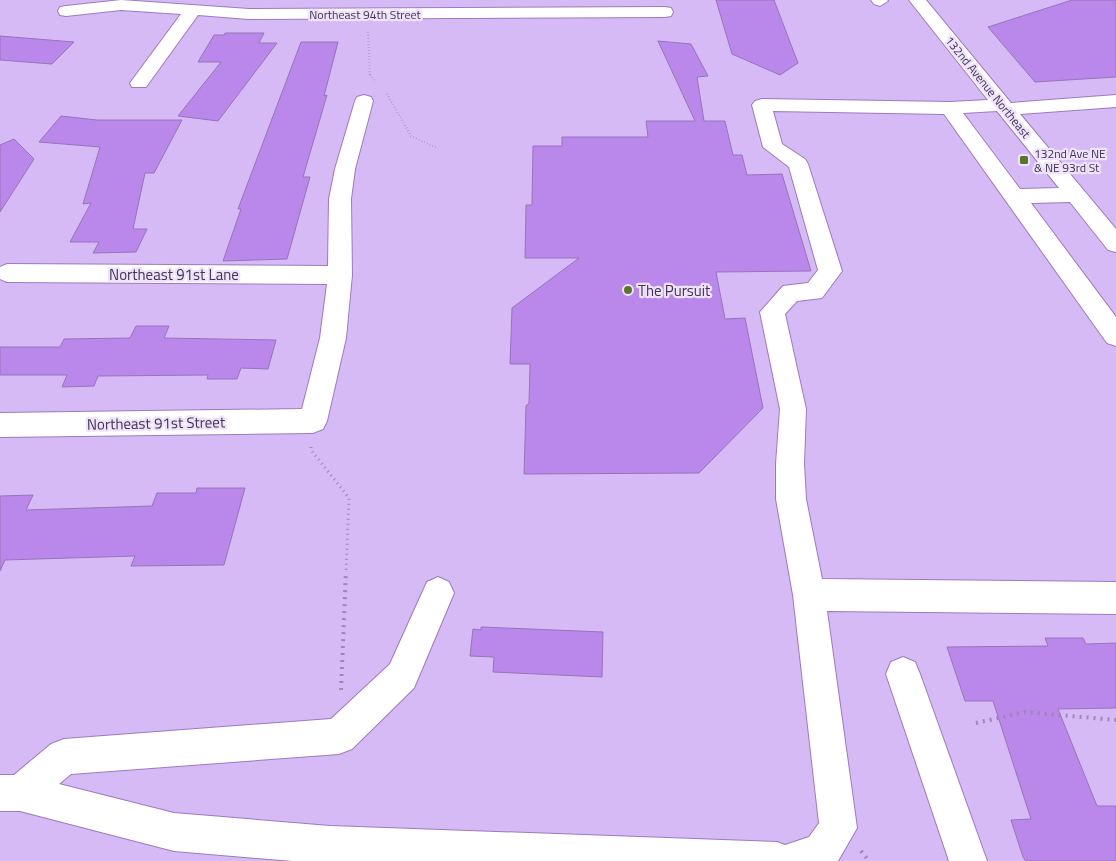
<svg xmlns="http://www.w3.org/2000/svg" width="1116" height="861" font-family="'Titillium Web',sans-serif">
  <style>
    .building { fill: #ba87eb; stroke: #9774ba }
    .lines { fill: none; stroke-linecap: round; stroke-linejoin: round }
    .minor-casing { stroke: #9d7ac0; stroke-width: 2 }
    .path-far2 { stroke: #9e87b6; stroke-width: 2; stroke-dasharray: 0.5 2.5; stroke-linecap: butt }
    .path-far1 { stroke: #9e87b6; stroke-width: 3; stroke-dasharray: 1 4; stroke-linecap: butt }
    .path { stroke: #9e87b6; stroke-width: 4; stroke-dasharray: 2 5; stroke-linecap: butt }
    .minor { fill: #fff; fill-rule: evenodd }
    .poi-dot { fill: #5a7629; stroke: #eee3fa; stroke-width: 2 }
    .labels { text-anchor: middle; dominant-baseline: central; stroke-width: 4.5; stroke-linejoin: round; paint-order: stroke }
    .far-street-label { font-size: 12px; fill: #433452; stroke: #eee3fa }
    .far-poi-label { font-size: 12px; fill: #433452; stroke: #eee3fa; text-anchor: start }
    .street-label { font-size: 15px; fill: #433452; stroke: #eee3fa }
    .poi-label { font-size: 15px; fill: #433452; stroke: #eee3fa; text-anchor: start }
  </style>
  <rect width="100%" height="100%" fill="#d6baf5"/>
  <g class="building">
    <polygon points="716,0 774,0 798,63 780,75 732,54"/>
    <polygon points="1072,0 1116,0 1116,77 1035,82 988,27"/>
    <polygon points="225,33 264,33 259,43 277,43 218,121 178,116 221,62 198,62 214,35 224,35"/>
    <polygon points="0,36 74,42 52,64 0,60"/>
    <polygon points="658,41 691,44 708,76 697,77 704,121 725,121 733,155 742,155 747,175 782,174 811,271 716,272 725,319 745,318 763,408 699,473 524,474 526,406 529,403 530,364 510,364 512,308 579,258 525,258 526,205 532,205 533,146 562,146 562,137 648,137 646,121 695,121"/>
    <polygon points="301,42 338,42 324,96 327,95 303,177 310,177 287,259 223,261 241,209 238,209"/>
    <polygon points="61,116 97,120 182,120 154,173 145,173 133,229 147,229 136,252 93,253 99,242 70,242 91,203 83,204 100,147 39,142"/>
    <polygon points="14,139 34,159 0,212 0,145"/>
    <polygon points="136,326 169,326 164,338 276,340 268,369 241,368 237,379 207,379 208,375 98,376 94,386 62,387 67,375 0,375 0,347 60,347 64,339 130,338"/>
    <polygon points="197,488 245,488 224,565 131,566 135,556 5,560 0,571 0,496 33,495 26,510 152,506 157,493 196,493"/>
    <polygon points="481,627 603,632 602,677 493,672 494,657 470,656 473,629 481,630"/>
    <polygon points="1045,638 1083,638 1086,644 1116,643 1116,708 1058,709 1097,806 1116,806 1116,861 1026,861 1023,857 1011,820 1031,819 993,701 965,701 947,647 1048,646"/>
  </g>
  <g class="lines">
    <defs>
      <g id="minor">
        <polygon points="121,0 249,9 665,7 671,8 673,12 671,16 665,17 249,19 198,15 146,87 132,87 130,83 181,14 121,10 66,16 60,15 58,11 60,7 66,6"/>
        <polygon points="871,0 887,0 888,1 880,6 874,4"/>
        <path d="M909 0H926L1011 103 1116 95V107L1020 114 1116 229V252L1108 250 1070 202 1031 203 1116 317V346L1107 343 944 114 773 111 782 144 805 159 808 164 842 271 822 298 797 301 785 314 806 409 804 464 806 499 822 579 1116 582V614L827 611 857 828 838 861H293L174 851 20 811H0V775H14L51 744 64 739 331 719 390 664 427 582 438 577 449 582 454 593 414 688 352 749 339 754 71 774 59 784 174 813 330 826 777 842 785 845 809 837 819 823 793 595 776 499V464L780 409 760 312 783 286 808 283 818 270 789 167 763 147 752 105 755 101 762 99 950 102 988 100ZM997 111 1059 188 1020 189 963 113Z"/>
        <polygon points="364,95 371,97 373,101 355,169 351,199 352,275 346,338 327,421 323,429 313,433 0,437 0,413 302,409 320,338 327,284 7,282 0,279 0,267 7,264 328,266 329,199 335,169 355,101 357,97"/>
        <polygon points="903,657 915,662 920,674 987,861 949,861 886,674 891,662"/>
      </g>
    </defs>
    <use href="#minor" class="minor-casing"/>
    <g class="path-far2">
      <polyline points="368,32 370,76"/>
      <polyline points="370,75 376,82"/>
      <polyline points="387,94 411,136 437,148"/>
    </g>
    <polyline class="path-far1" points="311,447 311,450 349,498 346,572"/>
    <g class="path">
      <polyline points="341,690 346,571"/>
      <polyline points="976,723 1025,712 1116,720"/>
      <polyline points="861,851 869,861"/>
    </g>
    <use href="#minor" class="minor"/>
  </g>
  <g class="poi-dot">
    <rect x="1019" y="155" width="10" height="10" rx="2.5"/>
    <circle cx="628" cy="290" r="5"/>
  </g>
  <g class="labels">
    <g class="far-street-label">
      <text x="365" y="14">Northeast 94th Street</text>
      <text transform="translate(988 87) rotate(51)">132nd Avenue Northeast</text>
    </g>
    <g class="far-poi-label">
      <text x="1034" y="153">132nd Ave NE<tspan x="1034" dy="14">&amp; NE 93rd St</tspan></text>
    </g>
    <g class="street-label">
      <text x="174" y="274">Northeast 91st Lane</text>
      <text transform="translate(156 423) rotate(-1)">Northeast 91st Street</text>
    </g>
    <g class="poi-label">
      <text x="638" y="290">The Pursuit</text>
    </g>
  </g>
</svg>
